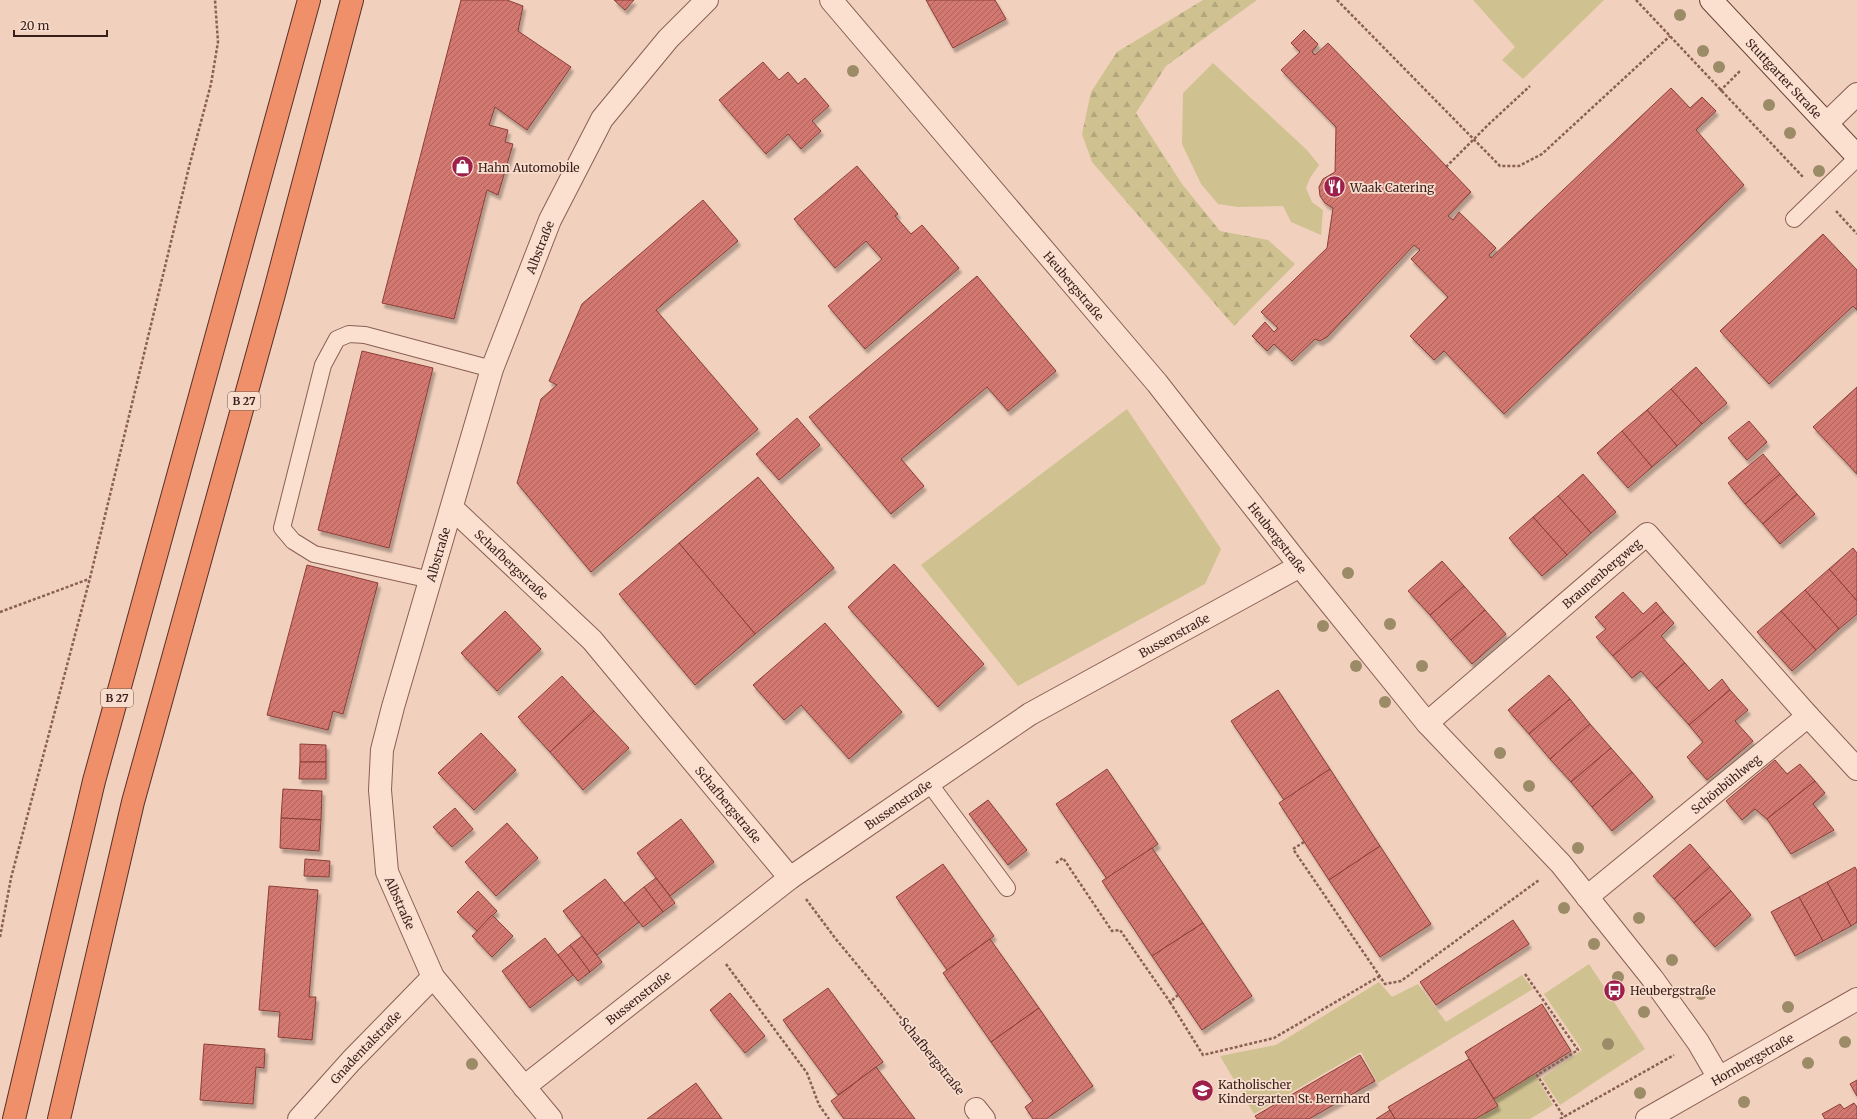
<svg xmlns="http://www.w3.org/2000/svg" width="1857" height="1119" font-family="Merriweather,serif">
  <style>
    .green { fill: #cfc290 }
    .forest { fill: url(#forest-firs) }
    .building { fill: url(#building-hatch); stroke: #8b3e39; filter: url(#shadow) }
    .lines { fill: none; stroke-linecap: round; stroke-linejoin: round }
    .service-casing { stroke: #8a5f55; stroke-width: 18 }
    .minor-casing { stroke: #8a5f55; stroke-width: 24 }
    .secondary-casing { stroke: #6b4138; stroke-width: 24 }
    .trunk-casing { stroke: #57302a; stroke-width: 24 }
    .path { stroke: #8a5f55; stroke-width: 2.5; stroke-dasharray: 3 2; stroke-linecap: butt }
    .service { stroke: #fbe0d0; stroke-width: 16 }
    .minor { stroke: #fbe0d0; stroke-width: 22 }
    .secondary { stroke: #fbe0d0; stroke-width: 22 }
    .trunk { stroke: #f0906a; stroke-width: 22 }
    .tree { fill: #9c8b67 }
    .labels { text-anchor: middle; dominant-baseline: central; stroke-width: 3.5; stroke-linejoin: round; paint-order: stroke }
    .shield { fill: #f8ddcd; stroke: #725850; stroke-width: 1 }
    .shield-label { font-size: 11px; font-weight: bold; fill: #381f1b }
    .street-label { font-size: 12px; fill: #381f1b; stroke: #f8ddcd }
    .poi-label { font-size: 12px; fill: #381f1b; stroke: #f8ddcd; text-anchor: start }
  </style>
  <defs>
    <pattern id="forest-firs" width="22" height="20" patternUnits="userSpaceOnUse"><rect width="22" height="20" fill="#cfc290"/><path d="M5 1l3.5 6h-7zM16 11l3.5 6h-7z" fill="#b2a67c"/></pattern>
    <pattern id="building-hatch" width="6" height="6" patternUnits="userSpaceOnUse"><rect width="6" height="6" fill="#d2786f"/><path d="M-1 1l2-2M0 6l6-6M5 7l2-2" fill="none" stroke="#ab625a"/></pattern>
    <filter id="shadow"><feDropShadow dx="2.5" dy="4.5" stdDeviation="1" flood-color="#0004"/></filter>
  </defs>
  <rect width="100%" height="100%" fill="#f1d0bd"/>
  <g class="green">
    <polygon points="1473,0 1604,0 1523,79 1502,60 1515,47"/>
    <polygon points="1213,63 1307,150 1319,165 1310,178 1306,188 1312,202 1323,210 1321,235 1291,222 1283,206 1238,207 1218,204 1201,184 1182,144 1183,93"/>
    <polygon points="1127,409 1221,549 1205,584 1018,686 921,565"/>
    <polygon points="1589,964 1645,1049 1560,1105 1542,1078 1582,1050 1544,994"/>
    <polygon points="1522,975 1533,989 1378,1083 1361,1052 1254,1114 1220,1056 1276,1045 1379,982 1392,997 1418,984 1446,1022"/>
    <polygon points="1535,1074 1553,1105 1530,1119 1476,1119 1498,1106 1494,1099"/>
  </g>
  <polygon class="forest" points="1203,0 1257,0 1166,66 1136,113 1182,184 1220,231 1268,240 1295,264 1234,326 1092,162 1082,134 1091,92 1117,52"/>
  <g class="building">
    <polygon points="461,0 507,0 523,6 518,31 571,67 527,130 495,107 489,125 508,130 505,142 513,144 498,195 487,190 454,319 382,303"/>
    <polygon points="614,0 634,0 625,10"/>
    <polygon points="926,0 995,0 1006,19 953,48"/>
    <polygon points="1304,30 1318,44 1312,52 1315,55 1328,43 1471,192 1448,216 1453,220 1459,212 1496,248 1489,255 1491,258 1671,88 1690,108 1702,97 1716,111 1696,130 1744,185 1504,414 1444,351 1434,360 1410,336 1448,297 1411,259 1420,250 1414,245 1327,337 1320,341 1315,339 1292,361 1274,344 1267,351 1252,336 1265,322 1274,332 1278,328 1261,312 1327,248 1333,208 1325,203 1320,196 1319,187 1323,179 1335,172 1336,127 1281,70 1300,52 1291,43"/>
    <polygon points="763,62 779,80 788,72 798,84 805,78 829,106 812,121 821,131 801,149 788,134 766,154 719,100"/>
    <polygon points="857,166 898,214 895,216 911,234 922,225 959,268 865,349 828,306 882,259 866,241 835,268 794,219"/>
    <polygon points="703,200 738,241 656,310 758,429 591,572 517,483 541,399 557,385 549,381 582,304"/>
    <polygon points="1823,234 1857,270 1857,310 1853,306 1769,384 1720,331"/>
    <polygon points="977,276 1056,371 1008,411 987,387 901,459 924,486 891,514 809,417"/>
    <polygon points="362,351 433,368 389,548 318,530"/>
    <polygon points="1696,367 1727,403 1702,424 1671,389"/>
    <polygon points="1857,387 1857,474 1813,427"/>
    <polygon points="1671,389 1702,424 1677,446 1647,410"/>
    <polygon points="1647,410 1677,446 1652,467 1622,431"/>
    <polygon points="797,418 820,445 779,480 756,454"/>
    <polygon points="1749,421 1767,442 1747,460 1728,438"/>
    <polygon points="1622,431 1652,467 1628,488 1597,453"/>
    <polygon points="1763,454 1780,474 1745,504 1728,483"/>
    <polygon points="1583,474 1616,512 1591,533 1558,496"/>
    <polygon points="1780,474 1797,494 1763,524 1745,504"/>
    <polygon points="758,477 834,568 755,634 679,543"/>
    <polygon points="1797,494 1815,514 1780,544 1763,524"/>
    <polygon points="1558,496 1591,533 1567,555 1533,517"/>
    <polygon points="1533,517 1567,555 1542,576 1509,538"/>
    <polygon points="679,543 755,634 695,685 619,594"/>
    <polygon points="1853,548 1857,553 1857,601 1829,569"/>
    <polygon points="1442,561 1464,586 1430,615 1408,591"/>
    <polygon points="894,564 984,664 938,707 848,607"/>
    <polygon points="307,565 378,583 343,714 333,711 328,730 267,715"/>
    <polygon points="1829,569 1857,601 1857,614 1839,629 1805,590"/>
    <polygon points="1464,586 1485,610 1451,640 1430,615"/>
    <polygon points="1805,590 1839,629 1816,650 1781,611"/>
    <polygon points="1623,592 1643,614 1656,602 1664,612 1613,656 1596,637 1606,629 1595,617"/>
    <polygon points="1485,610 1506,634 1472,664 1451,640"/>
    <polygon points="505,611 541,649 497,691 461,653"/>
    <polygon points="1781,611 1816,650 1792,671 1757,632"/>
    <polygon points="1664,612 1674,623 1661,636 1685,663 1656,688 1641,671 1632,678 1613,656"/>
    <polygon points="825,623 902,712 849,759 801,705 784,720 753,685"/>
    <polygon points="1685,663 1709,691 1722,679 1730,690 1689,725 1656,688"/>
    <polygon points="1549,675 1570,699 1529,734 1508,710"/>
    <polygon points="562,676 594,711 550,752 518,717"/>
    <polygon points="1278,690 1330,769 1284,800 1231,721"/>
    <polygon points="1730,690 1748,710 1735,721 1753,741 1707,780 1687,757 1703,742 1689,725"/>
    <polygon points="1570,699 1590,724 1550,759 1529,734"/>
    <polygon points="594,711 629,748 583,790 550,752"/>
    <polygon points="1590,724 1611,748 1571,782 1550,759"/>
    <polygon points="481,733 516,770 474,810 438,773"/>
    <polygon points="300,744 326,745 326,762 300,762"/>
    <polygon points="1611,748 1632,772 1592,807 1571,782"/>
    <polygon points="1775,760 1787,774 1800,764 1815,781 1767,819 1755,809 1742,820 1726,801"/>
    <polygon points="300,762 326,762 326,779 299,779"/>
    <polygon points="1107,769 1158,844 1107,879 1056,804"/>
    <polygon points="1330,769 1380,846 1329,880 1279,803"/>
    <polygon points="1632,772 1653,797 1612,831 1592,807"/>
    <polygon points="1815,781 1825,793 1813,804 1834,830 1791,854 1767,819"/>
    <polygon points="283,789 322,791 321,820 281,818"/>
    <polygon points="988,800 1027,850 1008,865 969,814"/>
    <polygon points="455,808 473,829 452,847 433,827"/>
    <polygon points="281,818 321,820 319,851 280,848"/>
    <polygon points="681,819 714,862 670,896 637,853"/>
    <polygon points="507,823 538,858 496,896 465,862"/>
    <polygon points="1690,844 1710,867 1674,899 1653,876"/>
    <polygon points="1380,846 1431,924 1380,957 1329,880"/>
    <polygon points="1152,848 1203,923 1152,956 1102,881"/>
    <polygon points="305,859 330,861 329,877 304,876"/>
    <polygon points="943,864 994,936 947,970 896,897"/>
    <polygon points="1710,867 1731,891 1694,923 1674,899"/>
    <polygon points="1855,867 1857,871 1857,922 1851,926 1827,882"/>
    <polygon points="656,878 675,903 663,912 644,887"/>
    <polygon points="605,879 639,922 597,955 563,911"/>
    <polygon points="1827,882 1851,926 1823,941 1799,897"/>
    <polygon points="269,886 318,890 309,997 316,997 312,1040 278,1037 280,1012 259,1010"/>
    <polygon points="644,887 663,912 643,927 624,903"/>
    <polygon points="478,891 497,911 477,931 457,912"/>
    <polygon points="1731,891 1751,915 1715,947 1694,923"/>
    <polygon points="1799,897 1823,941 1795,956 1771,912"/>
    <polygon points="492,915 513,936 492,957 472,936"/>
    <polygon points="1513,920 1529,944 1436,1005 1420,982"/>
    <polygon points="1203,923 1252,996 1202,1030 1152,956"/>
    <polygon points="582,936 602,962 590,972 570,945"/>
    <polygon points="545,938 573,975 530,1008 502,971"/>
    <polygon points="990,939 1039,1008 991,1042 943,973"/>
    <polygon points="570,945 590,972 578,981 558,955"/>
    <polygon points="828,988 883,1062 838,1095 783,1020"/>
    <polygon points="730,993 765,1036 745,1053 710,1010"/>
    <polygon points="1542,1004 1571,1051 1494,1099 1465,1052"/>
    <polygon points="1039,1008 1093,1086 1046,1119 1033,1119 1025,1107 1033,1101 991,1042"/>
    <polygon points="204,1044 265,1049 264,1068 256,1067 253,1104 200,1100"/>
    <polygon points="1360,1055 1375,1081 1309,1119 1257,1119 1255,1116"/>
    <polygon points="1469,1059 1498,1106 1475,1119 1395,1119 1388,1107"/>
    <polygon points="876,1067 915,1119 844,1119 831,1101"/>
    <polygon points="1857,1080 1857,1096 1850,1084"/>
    <polygon points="696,1083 722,1119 647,1119"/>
    <polygon points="1854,1103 1857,1107 1857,1119 1825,1119 1822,1114 1840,1104 1844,1109"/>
    <polygon points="1390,1110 1395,1119 1376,1119"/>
  </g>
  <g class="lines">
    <defs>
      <g id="service">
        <polyline points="1794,219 1857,158"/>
        <polyline points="431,580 314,554 293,541 282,528 323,365 337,339 349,334 365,335 492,369"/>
        <polyline points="929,783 1007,888"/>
      </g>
      <g id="minor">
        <path id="s1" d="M831 0 1157 383 1300 566 1427 723 1561 864 1652 978 1698 1042 1719 1078"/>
        <polyline points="1827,123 1857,94"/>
        <path id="s2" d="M452 508 592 640 790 878"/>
        <path id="s3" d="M1427 723 1647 534 1808 716"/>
        <path id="s4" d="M1587 897 1808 716 1857 769"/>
        <path id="s5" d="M524 1087 790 878 1030 714 1300 566"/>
        <polyline points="976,1109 984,1119"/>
        <path id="s6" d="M299 1119 351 1061 433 977"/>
        <path id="s7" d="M551 1119 433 977 387 872 380 790 382 750 393 707 492 369 550 220 602 119 668 39 707 0"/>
        <path id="s8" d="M1647 1119 1857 999"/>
      </g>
      <g id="secondary">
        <path id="s9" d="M1711 0 1857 156"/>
      </g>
      <g id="trunk">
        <polyline points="14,1119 94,781 309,0"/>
        <polyline points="59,1119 133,802 274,294 352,0"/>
      </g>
    </defs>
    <use href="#service" class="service-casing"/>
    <use href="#minor" class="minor-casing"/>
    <use href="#secondary" class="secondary-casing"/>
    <use href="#trunk" class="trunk-casing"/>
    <g class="path">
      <polyline points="1337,0 1500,166 1519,166 1542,154 1670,36"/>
      <polyline points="1636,0 1803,177"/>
      <polyline points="1720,91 1740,71"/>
      <polyline points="1446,167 1489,124 1530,86"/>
      <polyline points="1836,211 1857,234"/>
      <polyline points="0,612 89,579"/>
      <polyline points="1304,842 1293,849 1385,984 1401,981 1539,880"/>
      <polyline points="1056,863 1063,858 1112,931 1120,930 1170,1002 1178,995"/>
      <polyline points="806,899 835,938 959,1088"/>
      <polyline points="0,937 11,878 90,578 189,167 211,84 218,42 215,0"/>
      <polyline points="726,964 807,1073 819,1105 829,1119"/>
      <polyline points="1525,974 1578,1050 1537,1075 1564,1117"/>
      <polyline points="1170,1002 1203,1055 1274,1038 1380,976"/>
      <polyline points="1560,1119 1674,1055"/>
    </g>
    <use href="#service" class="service"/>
    <use href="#minor" class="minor"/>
    <use href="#secondary" class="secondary"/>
    <use href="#trunk" class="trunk"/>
  </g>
  <g class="tree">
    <circle cx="1680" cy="15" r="6"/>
    <circle cx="1703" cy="51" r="6"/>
    <circle cx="1719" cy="67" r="6"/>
    <circle cx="853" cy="71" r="6"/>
    <circle cx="1769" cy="105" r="6"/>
    <circle cx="1790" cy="133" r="6"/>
    <circle cx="1819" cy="171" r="6"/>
    <circle cx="1348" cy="573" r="6"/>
    <circle cx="1390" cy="624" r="6"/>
    <circle cx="1323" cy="626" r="6"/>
    <circle cx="1356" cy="666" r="6"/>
    <circle cx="1422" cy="666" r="6"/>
    <circle cx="1385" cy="702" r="6"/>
    <circle cx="1500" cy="753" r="6"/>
    <circle cx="1529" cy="786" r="6"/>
    <circle cx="1578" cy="848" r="6"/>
    <circle cx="1564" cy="908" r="6"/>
    <circle cx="1639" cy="918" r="6"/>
    <circle cx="1594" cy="944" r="6"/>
    <circle cx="1672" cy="960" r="6"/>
    <circle cx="1618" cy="977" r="6"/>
    <circle cx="1701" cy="994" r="6"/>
    <circle cx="1788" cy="1007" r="6"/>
    <circle cx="1644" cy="1012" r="6"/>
    <circle cx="1845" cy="1042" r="6"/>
    <circle cx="1608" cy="1044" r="6"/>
    <circle cx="1808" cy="1063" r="6"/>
    <circle cx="472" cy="1064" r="6"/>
    <circle cx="1640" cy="1093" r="6"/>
    <circle cx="1744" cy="1102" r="6"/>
  </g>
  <defs>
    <symbol id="shop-disc" viewBox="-11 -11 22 22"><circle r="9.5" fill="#9d204a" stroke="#f8ddcd"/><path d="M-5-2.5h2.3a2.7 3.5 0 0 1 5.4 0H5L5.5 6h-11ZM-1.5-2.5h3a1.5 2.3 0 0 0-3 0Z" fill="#fff"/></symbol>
    <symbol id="restaurant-disc" viewBox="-11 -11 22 22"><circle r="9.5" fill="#9d204a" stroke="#f8ddcd"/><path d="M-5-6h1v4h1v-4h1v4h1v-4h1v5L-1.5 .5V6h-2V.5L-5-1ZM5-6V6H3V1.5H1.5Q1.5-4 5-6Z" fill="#fff"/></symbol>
    <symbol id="bus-disc" viewBox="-11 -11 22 22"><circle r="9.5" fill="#9d204a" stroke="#f8ddcd"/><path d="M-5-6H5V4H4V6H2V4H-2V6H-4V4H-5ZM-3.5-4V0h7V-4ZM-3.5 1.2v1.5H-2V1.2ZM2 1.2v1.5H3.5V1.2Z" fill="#fff"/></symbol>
    <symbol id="school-disc" viewBox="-11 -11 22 22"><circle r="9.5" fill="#9d204a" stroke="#f8ddcd"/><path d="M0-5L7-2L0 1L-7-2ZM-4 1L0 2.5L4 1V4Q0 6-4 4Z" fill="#fff"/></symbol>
  </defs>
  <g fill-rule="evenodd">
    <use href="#shop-disc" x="450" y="154" width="25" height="25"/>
    <use href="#restaurant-disc" x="1322" y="174" width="25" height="25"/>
    <use href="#bus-disc" x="1602" y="978" width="25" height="25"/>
    <use href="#school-disc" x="1190" y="1078" width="25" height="25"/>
  </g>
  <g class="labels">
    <g class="shield">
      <rect x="228" y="392" width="32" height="18" rx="3"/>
      <rect x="101" y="689" width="32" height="18" rx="3"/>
    </g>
    <g class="shield-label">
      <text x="244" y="401">B 27</text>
      <text x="117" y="698">B 27</text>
    </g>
    <g class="street-label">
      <text stroke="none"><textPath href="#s9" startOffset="107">Stuttgarter Straße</textPath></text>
      <text stroke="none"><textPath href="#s7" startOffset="949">Albstraße</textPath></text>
      <text stroke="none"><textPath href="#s1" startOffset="375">Heubergstraße</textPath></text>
      <text stroke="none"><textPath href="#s1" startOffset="699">Heubergstraße</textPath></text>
      <text stroke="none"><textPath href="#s7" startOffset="625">Albstraße</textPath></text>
      <text stroke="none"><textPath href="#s2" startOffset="82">Schafbergstraße</textPath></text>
      <text stroke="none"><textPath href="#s3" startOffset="230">Braunenbergweg</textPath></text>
      <text stroke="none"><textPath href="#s5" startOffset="793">Bussenstraße</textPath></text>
      <text stroke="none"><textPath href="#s4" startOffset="179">Schönbühlweg</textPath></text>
      <text stroke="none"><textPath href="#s2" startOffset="406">Schafbergstraße</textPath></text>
      <text stroke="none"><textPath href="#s5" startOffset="469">Bussenstraße</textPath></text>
      <text transform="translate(400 903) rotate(66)">Albstraße</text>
      <text stroke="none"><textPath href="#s5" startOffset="145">Bussenstraße</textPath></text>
      <text stroke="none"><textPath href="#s6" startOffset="98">Gnadentalstraße</textPath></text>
      <text transform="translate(932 1056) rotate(51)">Schafbergstraße</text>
      <text stroke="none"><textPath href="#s8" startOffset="121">Hornbergstraße</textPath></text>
    </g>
    <g class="poi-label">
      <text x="478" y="167">Hahn Automobile</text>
      <text x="1350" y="187">Waak Catering</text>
      <text x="1630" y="990">Heubergstraße</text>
      <text x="1218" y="1084">Katholischer<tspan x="1218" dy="14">Kindergarten St. Bernhard</tspan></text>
    </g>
  </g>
  <path d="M14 30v6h93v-6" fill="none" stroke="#381f1b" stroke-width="2"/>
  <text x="20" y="30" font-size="12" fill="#381f1b" stroke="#f8ddcd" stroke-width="3" paint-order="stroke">20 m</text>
</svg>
